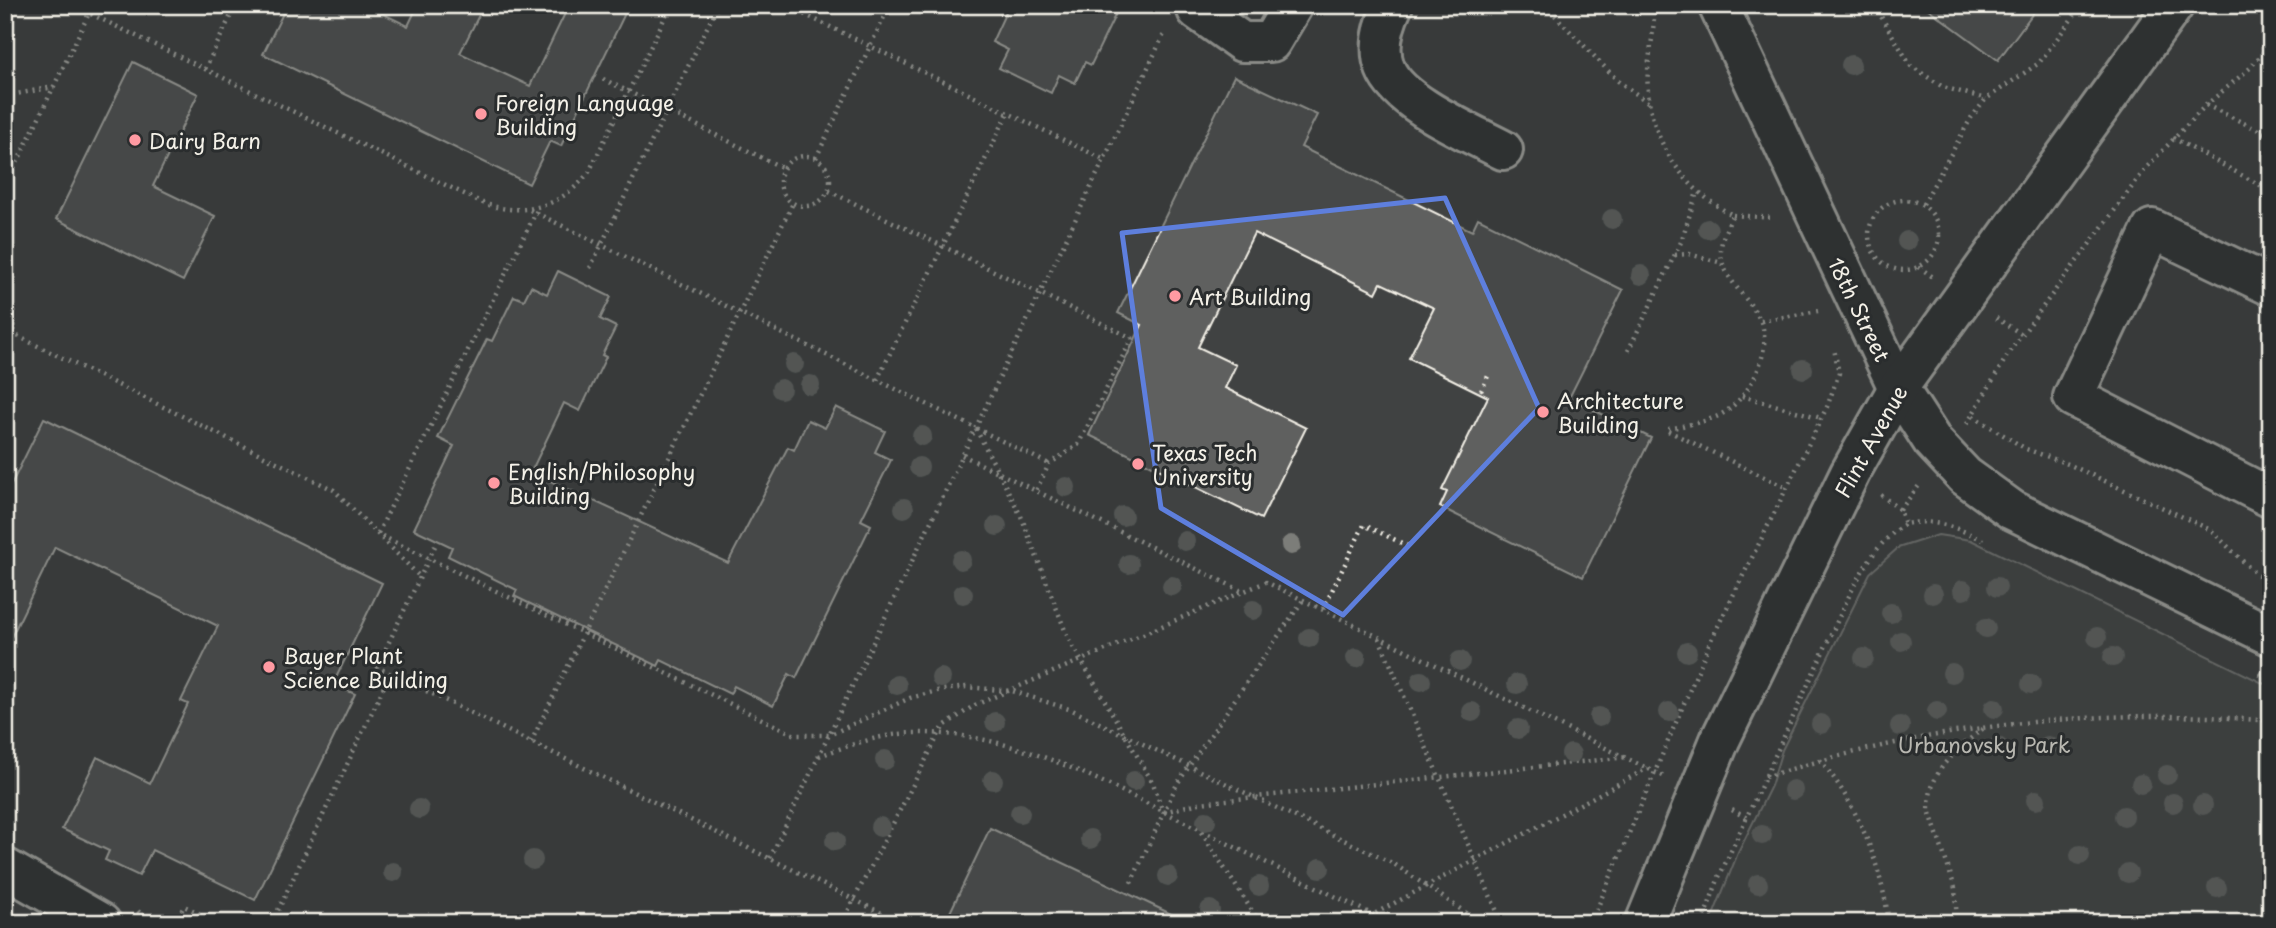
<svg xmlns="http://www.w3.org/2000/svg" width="2276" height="928" font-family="'Playpen Sans',sans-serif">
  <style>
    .built { fill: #404242 }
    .green { fill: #4b4d4c; stroke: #a09f9a; stroke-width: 2 }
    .building { fill: #5f605f; stroke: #f4f1e8; stroke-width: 2 }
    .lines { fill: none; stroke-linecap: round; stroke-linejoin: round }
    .minor-casing { stroke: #f4f1e8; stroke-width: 44 }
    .path { stroke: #f4f1e8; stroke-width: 4.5; stroke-dasharray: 2 5; stroke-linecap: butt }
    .minor { stroke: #2a2d2e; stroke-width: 38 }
    .tree { fill: #7c7d79 }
    .marked { fill: none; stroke: #5e7fdd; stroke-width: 5; stroke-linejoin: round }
    .poi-dot { fill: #ff9aa2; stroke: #2a2d2e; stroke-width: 2.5 }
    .labels { text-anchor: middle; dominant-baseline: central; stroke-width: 6; stroke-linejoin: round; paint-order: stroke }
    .poi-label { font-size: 21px; fill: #f4f1e8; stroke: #2a2d2e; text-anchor: start }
    .street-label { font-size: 21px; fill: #f4f1e8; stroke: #2a2d2e }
    .park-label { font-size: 21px; fill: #b9b8b1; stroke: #2a2d2e }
  </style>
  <rect width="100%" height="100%" fill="#323535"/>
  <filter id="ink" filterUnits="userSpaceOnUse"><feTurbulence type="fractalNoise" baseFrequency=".0143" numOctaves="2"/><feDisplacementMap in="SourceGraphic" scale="14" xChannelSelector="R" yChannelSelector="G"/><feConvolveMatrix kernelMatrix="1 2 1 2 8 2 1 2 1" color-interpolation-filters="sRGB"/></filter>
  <g filter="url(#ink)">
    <rect class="built" x="5" y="5" width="2266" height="918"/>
    <polygon class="green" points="1938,535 1971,540 2271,687 2271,923 1710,923 1738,853 1771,786 1782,750 1870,573 1898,548"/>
    <g class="building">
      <polygon points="287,5 365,5 408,26 418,5 484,5 460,53 530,86 569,5 629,5 561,146 550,141 529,184 263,54"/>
      <polygon points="1009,5 1120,5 1091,65 1085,62 1075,83 1059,75 1051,93 999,68 1008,50 992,42"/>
      <polygon points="1923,5 2039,5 1998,60"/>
      <polygon points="133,62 198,94 153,186 215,216 183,281 56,219"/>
      <polygon points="1234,76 1317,115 1301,147 1472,231 1478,218 1623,290 1569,398 1651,438 1583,577 1440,507 1447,492 1442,490 1488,397 1409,358 1434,308 1381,283 1376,293 1254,233 1198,347 1236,365 1225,388 1306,428 1261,519 1089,435 1142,325 1118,313"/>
      <polygon points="558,271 611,297 600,319 616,327 602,355 606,357 580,411 564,403 531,472 728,563 788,447 794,450 808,420 825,428 836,407 885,431 875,452 891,460 861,520 871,525 796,678 789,674 773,706 734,686 730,694 661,660 658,666 514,596 517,590 448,556 452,547 414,529 454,446 438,438 487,339 492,341 514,296 524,300 531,286 547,294"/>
      <polygon points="44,418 382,583 333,684 355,694 255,900 152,850 139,876 105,860 109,851 62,829 97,757 150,783 188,704 181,701 218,626 55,547 5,650 5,497"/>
      <polygon points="990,828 1190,923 945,923"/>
    </g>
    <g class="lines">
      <defs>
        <g id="minor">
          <polyline points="1199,5 1197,10 1242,42 1271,42 1293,5"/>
          <path d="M1393 5C1384 24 1377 47 1385 68 1398 103 1471 133 1503 150"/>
          <polyline points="1718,5 1898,388 1933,442 1965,476 2012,510 2271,636"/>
          <polyline points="2271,286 2152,229 2073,397 2271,498"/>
          <polyline points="5,868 101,923"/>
          <polyline points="1645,923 1720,740 1850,473 1898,388 2174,5"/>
        </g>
      </defs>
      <use href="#minor" class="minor-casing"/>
      <g class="path">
        <path d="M72 5 483 203C524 218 563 206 589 172L671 5"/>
        <polyline points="785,5 1105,160"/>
        <polyline points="1545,5 1618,81 1649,103"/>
        <path d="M1654 5C1655 27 1650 48 1648 70 1643 130 1680 189 1733 215 1728 225 1721 238 1721 250 1719 276 1750 298 1760 320 1775 351 1748 402 1718 416 1703 423 1683 425 1666 430L1787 488"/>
        <polyline points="1874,5 1911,66 1943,87 1986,99"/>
        <polyline points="205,69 236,5"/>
        <polyline points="603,79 783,168"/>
        <polyline points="5,96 54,87"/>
        <polyline points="2206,105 2271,136"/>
        <polyline points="2173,138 2271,191"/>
        <circle cx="805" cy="181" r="25"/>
        <polyline points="816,158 890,5"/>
        <polyline points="5,188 93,5"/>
        <polyline points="829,191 1132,338 1078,445 1049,464 1036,491"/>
        <circle cx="1904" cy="235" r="35"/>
        <polyline points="1923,204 1971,118 1986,99 2039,63 2082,5"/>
        <polyline points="530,210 1049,464"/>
        <polyline points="1733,215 1774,218"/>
        <polyline points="1675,255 1689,254 1722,263"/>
        <polyline points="1919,267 1933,277"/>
        <polyline points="590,268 718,5"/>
        <polyline points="1996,318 2023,335"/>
        <polyline points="1761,321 1818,311"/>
        <polyline points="5,330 334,490 419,576"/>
        <polyline points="5,342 10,333"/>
        <polyline points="1628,351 1681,242 1697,192"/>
        <polyline points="877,380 1008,113"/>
        <polyline points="1481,391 1490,372"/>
        <polyline points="1742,396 1821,418"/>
        <polyline points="1973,416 2026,449 2068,464 2211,530 2257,575 2271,581"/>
        <polyline points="1967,424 2010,351 2146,168 2206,105 2250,68 2271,43"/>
        <polyline points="976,429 1021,516 1068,638 1153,783 1163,812"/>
        <polyline points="962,455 1242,591"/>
        <path d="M1881 495 1900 510 1905 524C1934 518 1958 528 1983 540"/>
        <polyline points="1900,510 1921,483"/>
        <polyline points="378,533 537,210"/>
        <polyline points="382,536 795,735 829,735 910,698 937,691 966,687 1012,691 1072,710 1394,864 1481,923"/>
        <polyline points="435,546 377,667 902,923"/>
        <polyline points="1323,609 1364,525 1408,546"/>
        <polyline points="1379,638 1502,923"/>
        <polyline points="2259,674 2271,680"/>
        <polyline points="531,742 793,203"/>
        <path d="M819 756C850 745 884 733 917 733 1014 732 1096 779 1181 820 1250 855 1320 889 1390 923"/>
        <path d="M1820 760C1858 805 1881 864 1889 923"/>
        <path d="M1765 777C1932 725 2096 706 2271 721"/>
        <polyline points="1732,810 1747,818"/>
        <polyline points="1164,812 1199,803 1628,757"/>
        <polyline points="1201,832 1260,923"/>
        <polyline points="770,858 1165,32"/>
        <polyline points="1131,883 1177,784 1303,600"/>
        <polyline points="138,911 150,923"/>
        <polyline points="175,923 184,906 220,923"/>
        <polyline points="272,923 390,674"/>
        <polyline points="842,923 939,734 944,726 975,705 1266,582 1665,777"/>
        <polyline points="1357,923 1648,768"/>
        <polyline points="1591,923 1710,642 1827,407 1839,373 1834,349"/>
        <path d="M1702 923 1719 877 1847 600C1862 570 1877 542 1905 524"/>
        <path d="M1957 923 1955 888 1929 810C1928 770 1957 749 1985 727"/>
      </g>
      <use href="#minor" class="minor"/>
    </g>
    <g class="tree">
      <circle cx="1851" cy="65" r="10"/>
      <circle cx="1612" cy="219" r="10"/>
      <circle cx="1708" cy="229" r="10"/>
      <circle cx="1907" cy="241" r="10"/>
      <circle cx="1641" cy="275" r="10"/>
      <circle cx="794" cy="364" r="10"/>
      <circle cx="1803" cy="369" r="10"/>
      <circle cx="810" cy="385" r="10"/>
      <circle cx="781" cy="389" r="10"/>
      <circle cx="922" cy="436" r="10"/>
      <circle cx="919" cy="467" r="10"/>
      <circle cx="1066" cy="487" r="10"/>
      <circle cx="904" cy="508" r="10"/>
      <circle cx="1123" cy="516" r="10"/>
      <circle cx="997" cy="526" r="10"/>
      <circle cx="1185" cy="541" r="10"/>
      <circle cx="1291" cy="545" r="10"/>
      <circle cx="961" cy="560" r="10"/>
      <circle cx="1129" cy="564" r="10"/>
      <circle cx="1172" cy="586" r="10"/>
      <circle cx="1997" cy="587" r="10"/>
      <circle cx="1963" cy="590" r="10"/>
      <circle cx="963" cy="594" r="10"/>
      <circle cx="1933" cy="594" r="10"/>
      <circle cx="1253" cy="610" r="10"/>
      <circle cx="1891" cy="613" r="10"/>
      <circle cx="1986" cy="628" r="10"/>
      <circle cx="2097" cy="637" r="10"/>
      <circle cx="1309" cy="638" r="10"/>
      <circle cx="1901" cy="641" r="10"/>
      <circle cx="1687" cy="652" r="10"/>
      <circle cx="2113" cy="657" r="10"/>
      <circle cx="1356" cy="658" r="10"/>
      <circle cx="1864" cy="658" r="10"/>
      <circle cx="1460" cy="661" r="10"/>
      <circle cx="1952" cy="673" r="10"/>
      <circle cx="941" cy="678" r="10"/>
      <circle cx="1421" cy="681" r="10"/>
      <circle cx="1517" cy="684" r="10"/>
      <circle cx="2031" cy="684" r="10"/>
      <circle cx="897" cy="685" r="10"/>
      <circle cx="1994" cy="708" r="10"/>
      <circle cx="1937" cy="711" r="10"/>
      <circle cx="1472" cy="712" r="10"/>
      <circle cx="1669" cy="712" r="10"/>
      <circle cx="1599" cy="717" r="10"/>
      <circle cx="995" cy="722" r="10"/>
      <circle cx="1821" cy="724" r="10"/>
      <circle cx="1900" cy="726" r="10"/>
      <circle cx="1518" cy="729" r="10"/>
      <circle cx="2048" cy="746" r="10"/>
      <circle cx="1998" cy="747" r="10"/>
      <circle cx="1571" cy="754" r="10"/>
      <circle cx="885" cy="760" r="10"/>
      <circle cx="2167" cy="775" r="10"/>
      <circle cx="993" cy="780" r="10"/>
      <circle cx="1134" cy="781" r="10"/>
      <circle cx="2141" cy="784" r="10"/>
      <circle cx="1793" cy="790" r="10"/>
      <circle cx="2036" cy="800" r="10"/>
      <circle cx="2173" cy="803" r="10"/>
      <circle cx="2203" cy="805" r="10"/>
      <circle cx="419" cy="809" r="10"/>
      <circle cx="1020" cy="813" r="10"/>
      <circle cx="2124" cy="816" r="10"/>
      <circle cx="1206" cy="821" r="10"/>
      <circle cx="880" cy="827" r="10"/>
      <circle cx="1762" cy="835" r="10"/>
      <circle cx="1090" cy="839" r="10"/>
      <circle cx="835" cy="841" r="10"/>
      <circle cx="2080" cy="855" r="10"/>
      <circle cx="533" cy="860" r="10"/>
      <circle cx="1320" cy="868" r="10"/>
      <circle cx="393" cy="872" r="10"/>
      <circle cx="2128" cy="873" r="10"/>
      <circle cx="1168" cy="876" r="10"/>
      <circle cx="1758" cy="884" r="10"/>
      <circle cx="1259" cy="886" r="10"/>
      <circle cx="2217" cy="888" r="10"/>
      <circle cx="1210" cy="910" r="10"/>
    </g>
  </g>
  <path d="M0 0H2276V928H0ZM1445 198 1539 408 1343 615 1161 508 1122 233Z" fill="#323535" fill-opacity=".55" fill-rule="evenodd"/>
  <path class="marked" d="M1445 198 1539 408 1343 615 1161 508 1122 233Z"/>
  <g class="poi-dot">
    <circle cx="481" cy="114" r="7"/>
    <circle cx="135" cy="140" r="7"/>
    <circle cx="1175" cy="296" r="7"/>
    <circle cx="1543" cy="412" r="7"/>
    <circle cx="1138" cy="464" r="7"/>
    <circle cx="494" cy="483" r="7"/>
    <circle cx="269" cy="667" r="7"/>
  </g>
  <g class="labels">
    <g class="poi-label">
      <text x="495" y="102">Foreign Language<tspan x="495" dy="24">Building</tspan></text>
      <text x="149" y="140">Dairy Barn</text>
      <text x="1189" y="296">Art Building</text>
      <text x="1557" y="400">Architecture<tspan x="1557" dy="24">Building</tspan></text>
      <text x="1152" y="452">Texas Tech<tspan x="1152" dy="24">University</tspan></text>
      <text x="508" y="471">English/Philosophy<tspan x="508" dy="24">Building</tspan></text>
      <text x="283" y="655">Bayer Plant<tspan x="283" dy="24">Science Building</tspan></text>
    </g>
    <g class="street-label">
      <text transform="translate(1860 309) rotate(64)">18th Street</text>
      <text transform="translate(1870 441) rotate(-61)">Flint Avenue</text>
    </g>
    <g class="park-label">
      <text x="1984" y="744">Urbanovsky Park</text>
    </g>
  </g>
  <rect width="2276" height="928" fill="none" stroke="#2a2d2e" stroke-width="28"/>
  <rect x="14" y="14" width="2248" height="900" fill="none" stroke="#f4f1e8" stroke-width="2.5" filter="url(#ink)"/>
</svg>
